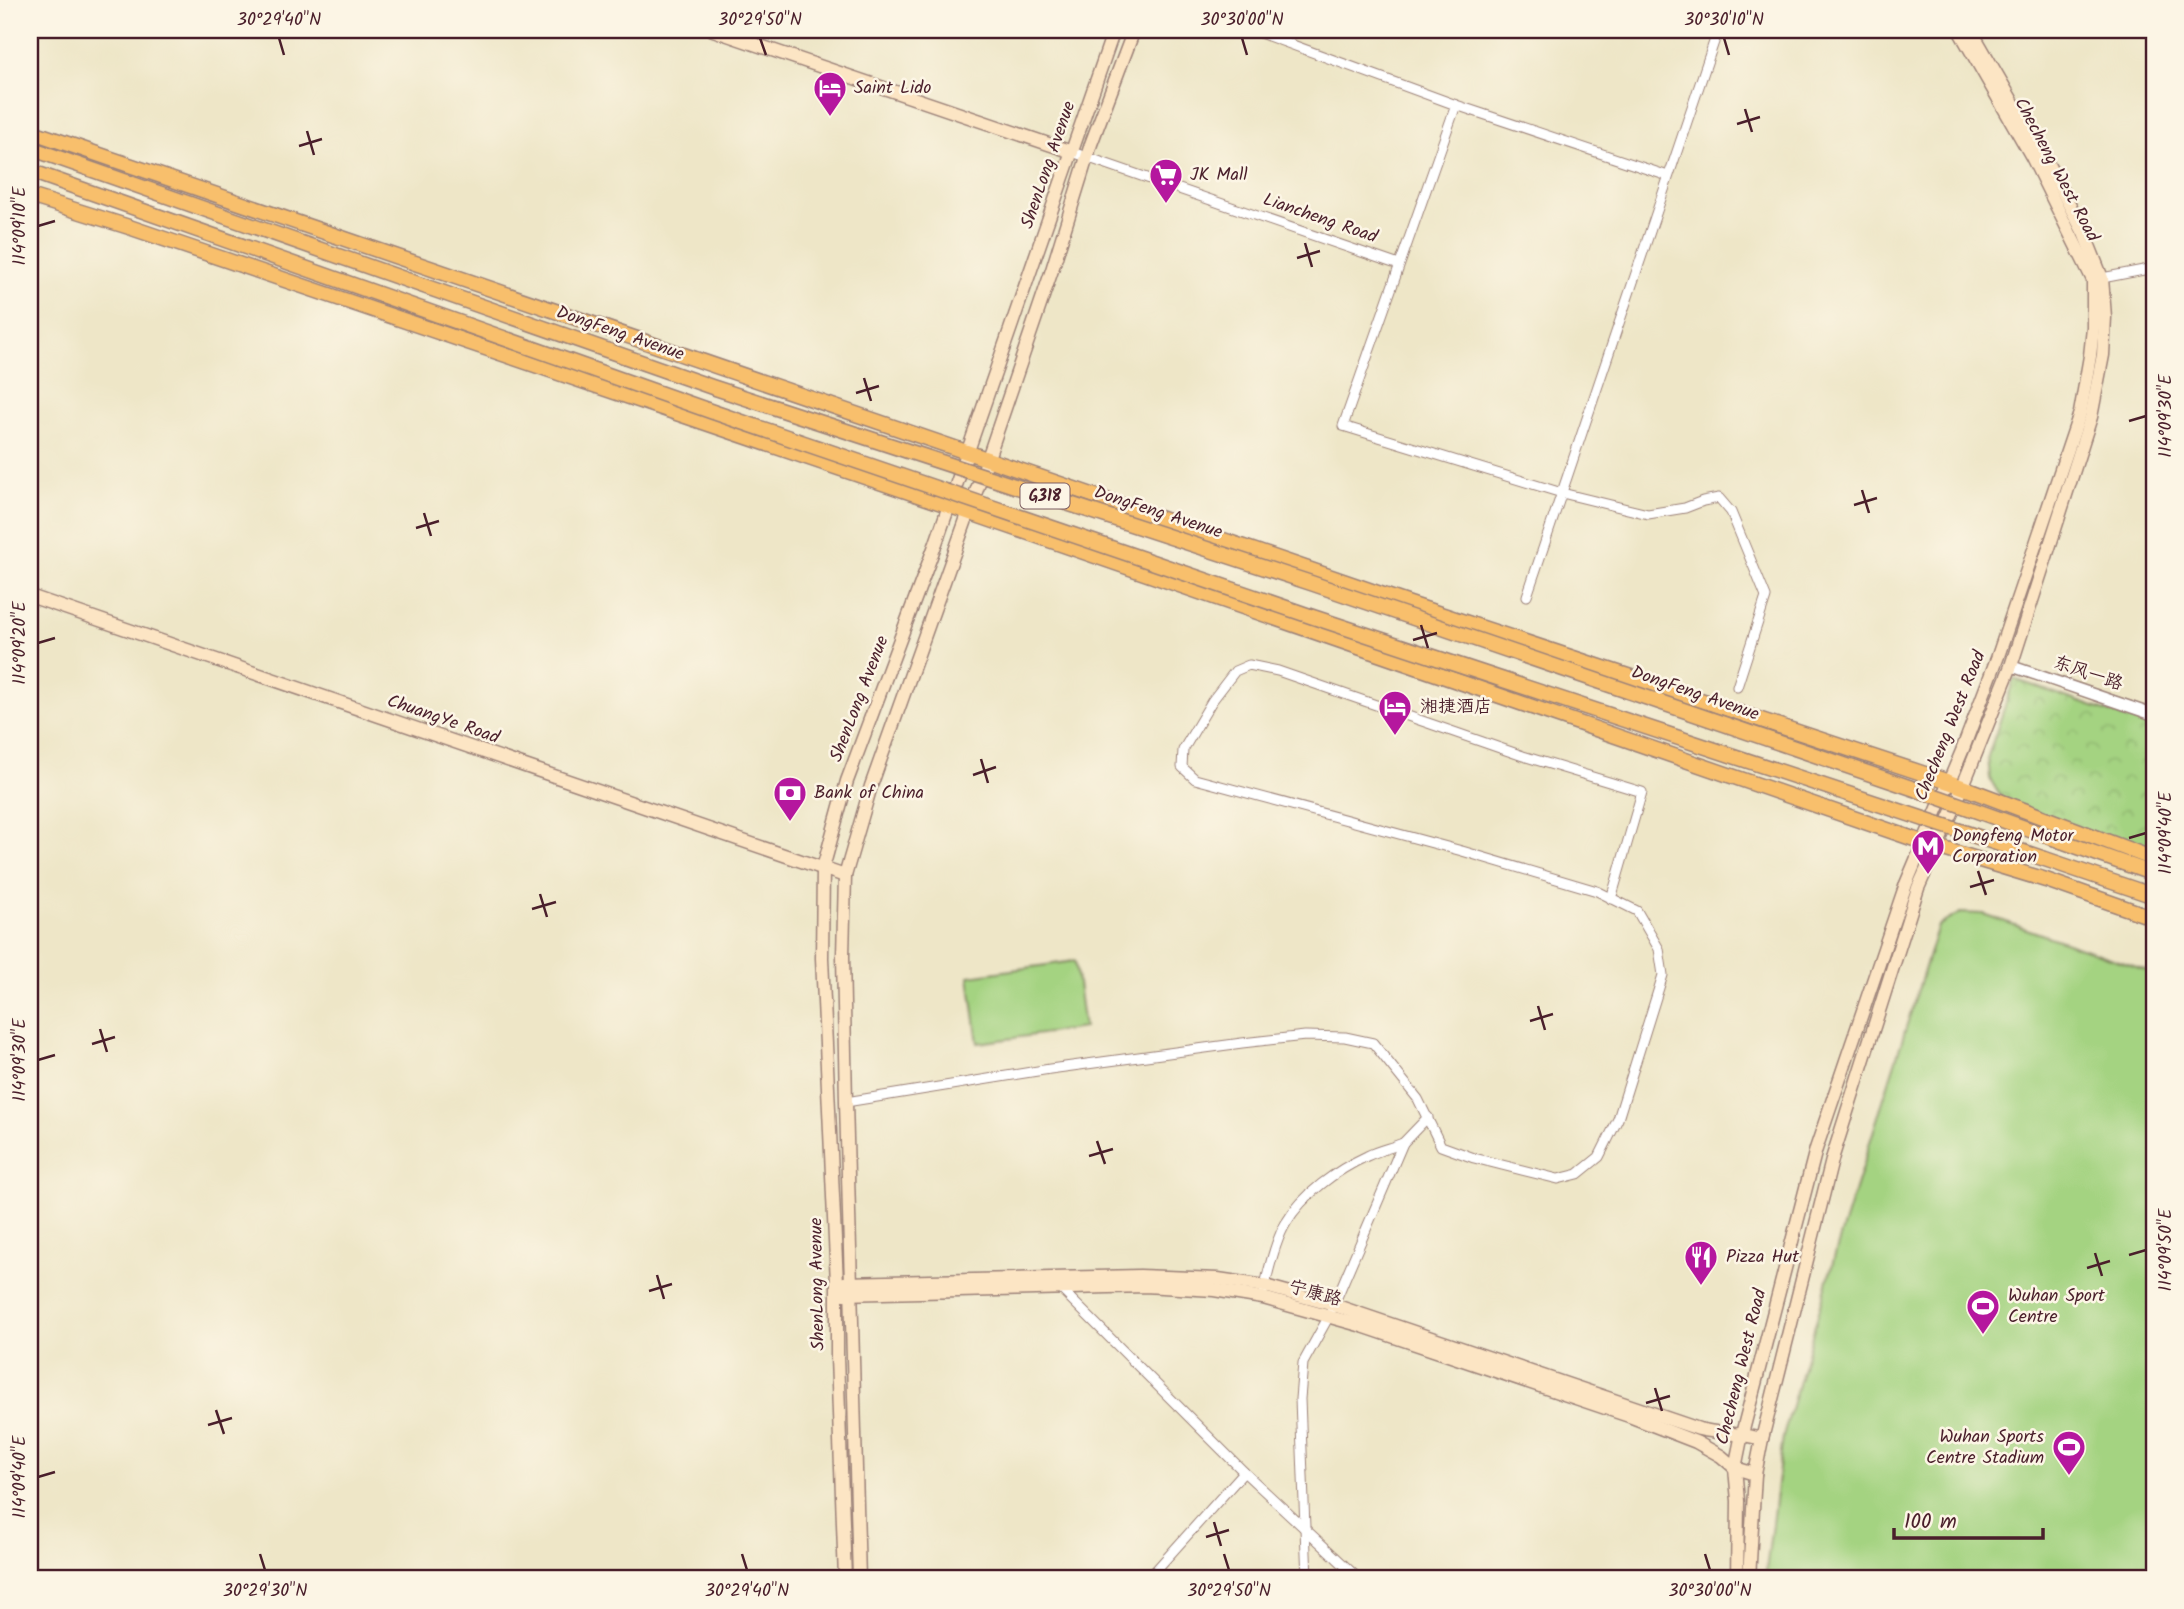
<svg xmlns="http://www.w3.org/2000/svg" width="2184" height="1609" font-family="Kalam,'LXGW WenKai TC',sans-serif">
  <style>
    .grass { fill: #a4d381; stroke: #777956; stroke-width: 2 }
    .park { fill: url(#park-crowns); stroke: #777956; stroke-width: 2 }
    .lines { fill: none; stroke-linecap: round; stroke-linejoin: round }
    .minor-casing { stroke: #9c8279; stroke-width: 11 }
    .tertiary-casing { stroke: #9c8279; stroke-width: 13 }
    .secondary-casing { stroke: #9c8279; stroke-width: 15 }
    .primary-casing { stroke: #9c8279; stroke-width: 17 }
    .trunk-casing { stroke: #9c8279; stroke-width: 17 }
    .minor { stroke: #fff; stroke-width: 9 }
    .tertiary { stroke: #fff; stroke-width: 10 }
    .secondary { stroke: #fce5c4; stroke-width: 12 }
    .primary { stroke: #f8bf6c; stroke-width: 14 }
    .trunk { stroke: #f8bf6c; stroke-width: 14 }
    .trunk-bridge-casing { stroke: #9c8279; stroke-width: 17; stroke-linecap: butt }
    .trunk-bridge { stroke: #f8bf6c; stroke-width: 14 }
    .ticks { fill: none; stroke: #4a1f2b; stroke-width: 2.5 }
    .labels { text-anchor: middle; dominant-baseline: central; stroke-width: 5; stroke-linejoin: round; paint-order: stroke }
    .shield { fill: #fcf5e5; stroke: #7f5f63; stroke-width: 2 }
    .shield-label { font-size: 16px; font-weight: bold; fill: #4a1f2b }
    .poi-label { font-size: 18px; fill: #4a1f2b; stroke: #fcf5e5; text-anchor: start }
    .street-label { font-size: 18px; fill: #4a1f2b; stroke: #fcf5e5 }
    .neatline { fill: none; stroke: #4a1f2b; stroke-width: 2.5 }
    .ticks-label { font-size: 18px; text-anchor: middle; fill: #4a1f2b }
  </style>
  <defs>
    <pattern id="park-crowns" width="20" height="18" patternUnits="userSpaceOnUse" patternTransform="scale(1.75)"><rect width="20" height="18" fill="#a4d381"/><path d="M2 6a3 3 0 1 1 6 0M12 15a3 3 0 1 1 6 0" fill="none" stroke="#8fb570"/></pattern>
  </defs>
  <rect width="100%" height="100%" fill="#fcf5e5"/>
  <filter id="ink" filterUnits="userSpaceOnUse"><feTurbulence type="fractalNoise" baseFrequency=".0143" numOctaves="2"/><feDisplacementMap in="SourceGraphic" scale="14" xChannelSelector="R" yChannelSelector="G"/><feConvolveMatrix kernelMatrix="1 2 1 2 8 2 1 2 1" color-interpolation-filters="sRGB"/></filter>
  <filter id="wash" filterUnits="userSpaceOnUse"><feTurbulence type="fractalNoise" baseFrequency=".00686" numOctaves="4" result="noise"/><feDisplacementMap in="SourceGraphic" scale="28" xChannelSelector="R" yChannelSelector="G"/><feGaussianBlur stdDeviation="1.57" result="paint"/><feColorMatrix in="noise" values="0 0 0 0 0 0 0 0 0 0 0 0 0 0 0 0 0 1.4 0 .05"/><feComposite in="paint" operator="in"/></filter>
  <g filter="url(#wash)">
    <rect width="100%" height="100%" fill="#eee6c7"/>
    <g class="grass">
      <polygon points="1960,913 1983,914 2154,973 2154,1579 1765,1579 1783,1437 1841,1234 1938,926"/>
      <polygon points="1075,961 1084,1028 978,1043 969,976"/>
    </g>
    <polygon class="park" points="2014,679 2154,728 2154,858 2002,799 1990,779 1988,756"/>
  </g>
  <g filter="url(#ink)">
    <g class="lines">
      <defs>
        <g id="minor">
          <polyline points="1252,30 1456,105 1668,176"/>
          <polyline points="1456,105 1343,426 1562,493 1648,514 1685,508 1703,501 1719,498 1731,512 1766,597 1737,687"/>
          <polyline points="1072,152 1399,265"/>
          <polyline points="2097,279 2154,268"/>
          <polyline points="1527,596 1718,30"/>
          <polyline points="846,1102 1050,1069 1242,1043 1305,1036 1345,1037 1373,1043 1418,1099 1441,1146 1474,1158 1558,1179 1578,1174 1599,1157 1618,1119 1663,975 1659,949 1637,911 1597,891 1462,851 1195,779 1182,767 1183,750 1212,701 1235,671 1249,665 1278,671 1523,756 1642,792 1611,899"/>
          <polyline points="1059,1287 1244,1472 1359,1579"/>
          <path d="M1264 1290C1268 1272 1276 1239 1286 1223 1303 1194 1337 1170 1367 1156 1379 1150 1391 1148 1403 1143"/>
          <polyline points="1148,1579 1244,1472"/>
          <polyline points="1307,1579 1300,1399 1303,1363 1329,1316 1403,1143 1428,1117"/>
        </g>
        <polyline id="tertiary" points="2011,666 2154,715"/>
        <g id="secondary">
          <polyline points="713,30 1072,152"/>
          <polyline points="30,596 845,876"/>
          <path d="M844 1283 1140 1276 1218 1279 1265 1286 1334 1305 1699 1429C1720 1434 1741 1433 1762 1439"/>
          <polyline points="844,1294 1145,1286 1214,1290 1263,1298 1359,1325 1629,1416 1696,1442 1721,1456 1735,1468 1755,1474"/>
          <polyline points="845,1579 837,1357 837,1283 822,958 823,868 847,781 936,543 1114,30"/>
          <polyline points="859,1579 846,1102 843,956 845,876 871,786 987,461 1052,270 1091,144 1134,30"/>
          <polyline points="1737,1579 1738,1501 1735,1468 1742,1434 1816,1149 1906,884 1962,751 1998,656 2080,413 2090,356 2093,328 2093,280 2032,157 1959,30"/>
          <polyline points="1749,1579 1755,1474 1762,1439 1833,1156 1918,888 1952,813 2011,666 2091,417 2103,355 2105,317 2102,278 2084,233 2041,151 1971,30"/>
        </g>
        <g id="primary">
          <polyline points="30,131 1410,604 1949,782 2154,859"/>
          <polyline points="30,196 129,227 968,512 1937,847 2046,880 2154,918"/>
        </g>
        <g id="trunk">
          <polyline points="2061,841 2154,874"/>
          <polyline points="2045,859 2154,896"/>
        </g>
      </defs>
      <use href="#minor" class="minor-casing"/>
      <use href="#tertiary" class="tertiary-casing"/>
      <use href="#secondary" class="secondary-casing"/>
      <use href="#primary" class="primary-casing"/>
      <use href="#trunk" class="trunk-casing"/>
      <use href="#minor" class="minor"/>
      <use href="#tertiary" class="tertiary"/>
      <use href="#secondary" class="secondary"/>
      <use href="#primary" class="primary"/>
      <use href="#trunk" class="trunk"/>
      <defs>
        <g id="trunk-bridge">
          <polyline points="30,148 712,387 1311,583 1938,797 2061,841"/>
          <polyline points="30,171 713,412 1313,617 2045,859"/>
        </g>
      </defs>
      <use href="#trunk-bridge" class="trunk-bridge-casing"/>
      <use href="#trunk-bridge" class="trunk-bridge"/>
    </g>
  </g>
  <path class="ticks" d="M279 38 284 55M760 38 766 55M1242 38 1247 55M1724 38 1729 55M1745 109 1752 132M1737 124 1760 117M307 131 314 155M299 146 322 139M38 226 55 221M1305 243 1312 267M1297 258 1320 251M864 378 871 401M856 393 879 386M2129 421 2146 416M1862 490 1869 513M1854 505 1877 498M424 513 431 536M416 528 439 521M1421 625 1428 648M1413 640 1437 633M38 643 55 638M981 759 988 783M973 775 996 767M2129 838 2146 833M1978 871 1986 895M1970 887 1994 880M540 894 547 917M532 909 556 902M1538 1006 1545 1030M1530 1021 1553 1014M100 1029 107 1052M92 1044 115 1037M38 1060 55 1055M1097 1141 1105 1164M1089 1156 1113 1149M2095 1253 2102 1276M2129 1255 2146 1250M2087 1268 2110 1261M657 1275 664 1299M649 1291 672 1284M1655 1388 1662 1411M1646 1403 1670 1396M216 1410 224 1434M208 1425 232 1418M38 1477 55 1472M1214 1522 1221 1546M1206 1537 1229 1530M260 1554 265 1570M742 1554 747 1570M1224 1554 1229 1570M1705 1554 1710 1570"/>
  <defs>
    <symbol id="hotel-pin" viewBox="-11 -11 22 30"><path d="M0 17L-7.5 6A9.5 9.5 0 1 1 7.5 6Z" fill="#b5179e" stroke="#fcf5e5"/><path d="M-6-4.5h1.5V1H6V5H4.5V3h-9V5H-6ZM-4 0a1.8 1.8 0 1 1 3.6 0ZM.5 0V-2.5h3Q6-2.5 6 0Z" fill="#fff"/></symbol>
    <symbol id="supermarket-pin" viewBox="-11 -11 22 30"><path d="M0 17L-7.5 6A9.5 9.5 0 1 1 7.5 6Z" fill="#b5179e" stroke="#fcf5e5"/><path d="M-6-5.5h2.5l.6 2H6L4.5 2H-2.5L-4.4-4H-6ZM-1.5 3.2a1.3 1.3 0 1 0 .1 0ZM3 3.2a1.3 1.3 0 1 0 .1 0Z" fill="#fff"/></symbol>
    <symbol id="bank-pin" viewBox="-11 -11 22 30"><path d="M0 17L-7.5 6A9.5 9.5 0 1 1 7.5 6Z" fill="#b5179e" stroke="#fcf5e5"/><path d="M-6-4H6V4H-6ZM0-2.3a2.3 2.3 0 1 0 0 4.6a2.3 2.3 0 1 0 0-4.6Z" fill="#fff"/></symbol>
    <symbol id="metro-pin" viewBox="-11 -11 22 30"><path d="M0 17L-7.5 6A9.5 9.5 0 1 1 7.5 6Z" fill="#b5179e" stroke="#fcf5e5"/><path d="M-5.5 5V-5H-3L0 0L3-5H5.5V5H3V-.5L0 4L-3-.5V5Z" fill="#fff"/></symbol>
    <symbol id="restaurant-pin" viewBox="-11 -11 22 30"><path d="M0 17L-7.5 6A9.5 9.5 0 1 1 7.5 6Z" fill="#b5179e" stroke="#fcf5e5"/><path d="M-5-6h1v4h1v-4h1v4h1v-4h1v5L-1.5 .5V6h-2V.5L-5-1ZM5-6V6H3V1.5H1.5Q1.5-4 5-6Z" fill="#fff"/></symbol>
    <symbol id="stadium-pin" viewBox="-11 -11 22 30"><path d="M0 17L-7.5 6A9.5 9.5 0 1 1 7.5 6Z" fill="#b5179e" stroke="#fcf5e5"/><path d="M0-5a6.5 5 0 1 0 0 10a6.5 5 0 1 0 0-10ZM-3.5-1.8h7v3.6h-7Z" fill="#fff"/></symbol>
  </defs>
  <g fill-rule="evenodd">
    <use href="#hotel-pin" x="811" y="69" width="38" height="52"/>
    <use href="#supermarket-pin" x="1147" y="156" width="38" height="52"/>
    <use href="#hotel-pin" x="1376" y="688" width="38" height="52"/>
    <use href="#bank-pin" x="771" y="774" width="38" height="52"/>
    <use href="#metro-pin" x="1909" y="827" width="38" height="52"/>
    <use href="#restaurant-pin" x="1682" y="1238" width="38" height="52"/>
    <use href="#stadium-pin" x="1964" y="1287" width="38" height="52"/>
    <use href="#stadium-pin" x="2050" y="1428" width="38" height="52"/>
  </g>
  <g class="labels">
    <rect class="shield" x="1020.5" y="483.5" width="49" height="25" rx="5"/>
    <g class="shield-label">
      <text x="1045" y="496">G318</text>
    </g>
    <g class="poi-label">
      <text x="854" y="88">Saint Lido</text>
      <text x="1190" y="175">JK Mall</text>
      <text x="1420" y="707">湘捷酒店</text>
      <text x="814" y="793">Bank of China</text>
      <text x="1952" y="836">Dongfeng Motor<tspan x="1952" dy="21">Corporation</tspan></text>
      <text x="1726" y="1257">Pizza Hut</text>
      <text x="2008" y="1296">Wuhan Sport<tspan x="2008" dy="21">Centre</tspan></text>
      <text x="2044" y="1437" text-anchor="end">Wuhan Sports<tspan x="2044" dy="21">Centre Stadium</tspan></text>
    </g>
    <g class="street-label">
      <text transform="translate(1049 165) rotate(-71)">ShenLong Avenue</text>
      <text transform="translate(2056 170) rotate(62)">Checheng West Road</text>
      <text transform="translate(1320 219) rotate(19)">Liancheng Road</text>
      <text transform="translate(620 334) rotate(19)">DongFeng Avenue</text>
      <text transform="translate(1158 513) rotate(18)">DongFeng Avenue</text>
      <text transform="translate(2088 674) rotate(19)">东风一路</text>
      <text transform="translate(1695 694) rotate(19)">DongFeng Avenue</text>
      <text transform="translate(860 699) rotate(-69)">ShenLong Avenue</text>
      <text transform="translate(443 720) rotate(19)">ChuangYe Road</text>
      <text transform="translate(1951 726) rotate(-68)">Checheng West Road</text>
      <text transform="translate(818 1284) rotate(-91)">ShenLong Avenue</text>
      <text transform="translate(1315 1294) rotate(15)">宁康路</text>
      <text transform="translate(1742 1367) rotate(-76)">Checheng West Road</text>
    </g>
  </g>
  <rect width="2184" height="1609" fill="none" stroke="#fcf5e5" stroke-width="77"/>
  <path d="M1894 1528v10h149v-10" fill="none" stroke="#4a1f2b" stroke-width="3.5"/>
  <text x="1904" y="1528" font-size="21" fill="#4a1f2b" stroke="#fcf5e5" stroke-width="5" paint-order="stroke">100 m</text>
  <rect x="38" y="38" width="2108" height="1532" class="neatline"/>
  <g class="ticks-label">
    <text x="279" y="25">30°29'40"N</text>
    <text x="760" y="25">30°29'50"N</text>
    <text x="1242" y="25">30°30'00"N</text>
    <text x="1724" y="25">30°30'10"N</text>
    <text transform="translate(19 226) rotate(-90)" y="6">114°09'10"E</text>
    <text transform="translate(2165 416) rotate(-90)" y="6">114°09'30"E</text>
    <text transform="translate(19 643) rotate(-90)" y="6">114°09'20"E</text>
    <text transform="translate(2165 833) rotate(-90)" y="6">114°09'40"E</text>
    <text transform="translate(19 1060) rotate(-90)" y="6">114°09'30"E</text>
    <text transform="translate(2165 1250) rotate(-90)" y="6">114°09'50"E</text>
    <text transform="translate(19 1477) rotate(-90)" y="6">114°09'40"E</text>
    <text x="265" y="1596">30°29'30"N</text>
    <text x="747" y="1596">30°29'40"N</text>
    <text x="1229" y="1596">30°29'50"N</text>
    <text x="1710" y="1596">30°30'00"N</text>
  </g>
</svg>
